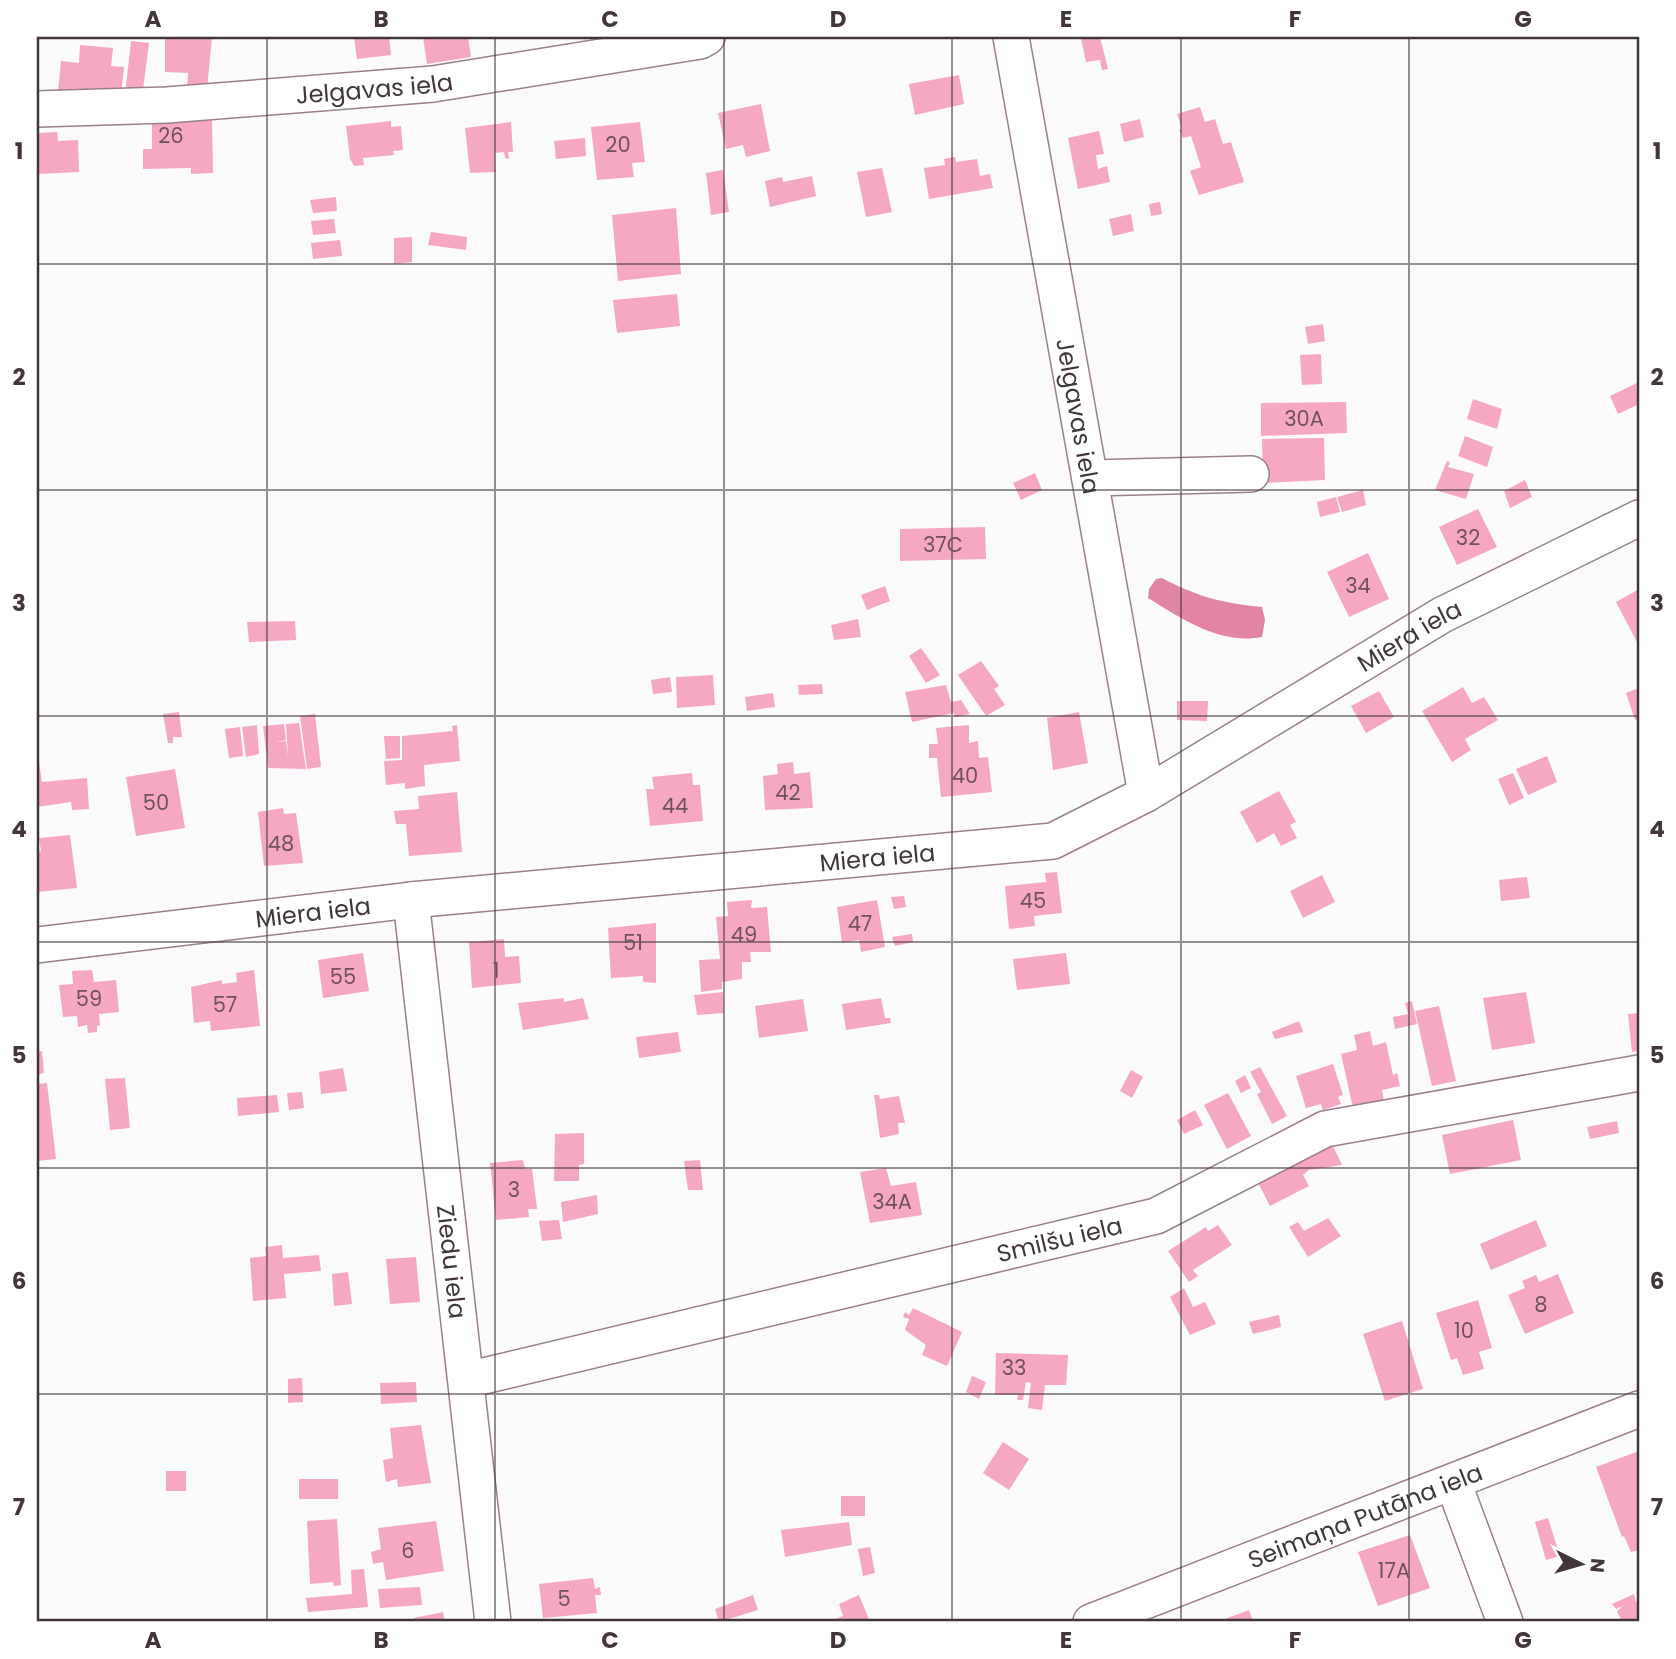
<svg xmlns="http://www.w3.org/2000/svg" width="1676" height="1659" font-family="Poppins,sans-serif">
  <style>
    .water { fill: #e184a5 }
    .building { fill: #f6a8c2 }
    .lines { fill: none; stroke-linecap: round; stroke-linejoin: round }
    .minor-casing { stroke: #9b8088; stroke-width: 38 }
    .minor { stroke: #fff; stroke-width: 35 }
    .grid { fill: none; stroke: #42363a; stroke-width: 2; stroke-opacity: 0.55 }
    .labels { text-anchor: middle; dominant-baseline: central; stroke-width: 5; stroke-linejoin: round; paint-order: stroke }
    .number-label { font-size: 21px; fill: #6f525c }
    .street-label { font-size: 24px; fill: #42363a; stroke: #fff }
    .neatline { fill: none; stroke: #42363a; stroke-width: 2.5 }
    .grid-label { font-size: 23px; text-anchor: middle; font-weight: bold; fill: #42363a }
  </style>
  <rect width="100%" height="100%" fill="#fbfbfb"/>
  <path class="water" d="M1162 578C1198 597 1222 603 1262 607L1265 620 1262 637C1220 645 1182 619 1148 598L1149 589 1156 579Z"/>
  <g class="building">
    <polygon points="212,37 207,90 187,90 188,73 165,72 165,38"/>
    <polygon points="354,37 389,37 391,55 357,59"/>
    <polygon points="423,37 468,37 471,57 427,64"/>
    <polygon points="1094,37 1100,37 1108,69 1102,70 1100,60 1086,62 1081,39"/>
    <polygon points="131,41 149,43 142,97 125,95"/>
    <polygon points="80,45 113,48 111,66 124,67 121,96 58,91 61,61 79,63"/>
    <polygon points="959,75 964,104 915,115 909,84"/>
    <polygon points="761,104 770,151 746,157 743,145 726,149 718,113"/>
    <polygon points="1200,107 1205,122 1215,119 1223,144 1231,142 1244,182 1199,195 1190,171 1201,167 1191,136 1183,138 1179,130 1182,129 1177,114"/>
    <polygon points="212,119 213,173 191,174 191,168 143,169 143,149 152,149 152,121"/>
    <polygon points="1140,119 1144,137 1124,142 1120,124"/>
    <polygon points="391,121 391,127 401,126 403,150 393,151 394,155 363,158 364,165 354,166 350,159 346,126"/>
    <polygon points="511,122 513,152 508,152 509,159 505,158 504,152 495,153 496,172 470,173 465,128"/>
    <polygon points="640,122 645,162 632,163 634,177 597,180 591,127"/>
    <polygon points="1099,131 1104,154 1096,155 1098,169 1107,166 1110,182 1078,189 1068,138"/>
    <polygon points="57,132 58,141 78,140 79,172 37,174 37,133"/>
    <polygon points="585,138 586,156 556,159 554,141"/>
    <polygon points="955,157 956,162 977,159 980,176 990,174 993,188 929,199 924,168 945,165 944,159"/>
    <polygon points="882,168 892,212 866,217 857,172"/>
    <polygon points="723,170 729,212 711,215 706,173"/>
    <polygon points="812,176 816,196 770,207 765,181 782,177 783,182"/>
    <polygon points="336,197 337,211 313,213 310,200"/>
    <polygon points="1160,202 1162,214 1151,216 1149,204"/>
    <polygon points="676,208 681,274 618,281 612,215"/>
    <polygon points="1131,214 1134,231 1113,236 1109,219"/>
    <polygon points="334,219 336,233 313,235 311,221"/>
    <polygon points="431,232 467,237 466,250 428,245"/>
    <polygon points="412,237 412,262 394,264 394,238"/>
    <polygon points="340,240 342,256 313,259 311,243"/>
    <polygon points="677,294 680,326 617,333 613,300"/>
    <polygon points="1323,324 1325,341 1308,344 1305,327"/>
    <polygon points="1321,354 1322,384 1302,385 1300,355"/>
    <polygon points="1639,382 1639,404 1618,414 1610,396"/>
    <polygon points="1473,399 1502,409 1497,429 1467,419"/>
    <polygon points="1346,402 1347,433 1261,436 1261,403"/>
    <polygon points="1465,436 1493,447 1487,467 1458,456"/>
    <polygon points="1324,438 1325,480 1263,483 1262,439"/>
    <polygon points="1447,461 1450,462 1448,467 1474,474 1466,499 1435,490"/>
    <polygon points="1035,473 1042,490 1021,500 1013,483"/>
    <polygon points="1525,480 1532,497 1510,508 1504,491"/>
    <polygon points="1363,490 1366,505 1342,512 1337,497"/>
    <polygon points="1336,497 1340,512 1320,517 1317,502"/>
    <polygon points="1478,509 1497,547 1457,565 1439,527"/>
    <polygon points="985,527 986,559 900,561 900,529"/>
    <polygon points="1368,553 1389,599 1349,617 1327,572"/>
    <polygon points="885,586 890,601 867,610 861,595"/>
    <polygon points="1639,589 1639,646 1616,602"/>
    <polygon points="858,619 861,637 834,640 831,625"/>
    <polygon points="295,621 296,640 249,642 247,622"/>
    <polygon points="921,648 940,675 926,683 909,656"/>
    <polygon points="981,661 999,686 994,689 1005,705 986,716 958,675"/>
    <polygon points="713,675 715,705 677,708 676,677"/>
    <polygon points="670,677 672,692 653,694 651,680"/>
    <polygon points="822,684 823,694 799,695 798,685"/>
    <polygon points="946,685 951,702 961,700 970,714 955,717 954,713 912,722 905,692"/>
    <polygon points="1463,687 1472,703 1484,697 1498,720 1465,739 1471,750 1452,762 1422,711"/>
    <polygon points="1639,688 1639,719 1635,720 1626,693"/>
    <polygon points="1379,691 1394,717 1366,733 1351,706"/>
    <polygon points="773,693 775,707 747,711 745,697"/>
    <polygon points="1177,701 1208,701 1207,721 1177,720"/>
    <polygon points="179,712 182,737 173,737 173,743 168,743 163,714"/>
    <polygon points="1079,712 1088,763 1053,770 1047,718"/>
    <polygon points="315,714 321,767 307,769 300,716"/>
    <polygon points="299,723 306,769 268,768 263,726 284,724 286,740 276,742 286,741 288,756 286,724"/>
    <polygon points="257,725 259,754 246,757 242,727"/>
    <polygon points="457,725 460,761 424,765 425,786 405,789 405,783 386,785 384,761 402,760 402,736 453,731 452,726"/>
    <polygon points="969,725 969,743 978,741 979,758 988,757 992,792 941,797 937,758 929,758 929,744 938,744 936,728"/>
    <polygon points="240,727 243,756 229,758 225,729"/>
    <polygon points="384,736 400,736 400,758 386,759"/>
    <polygon points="37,750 42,782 87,778 89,809 72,810 71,802 37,807"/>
    <polygon points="1547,756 1557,782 1528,795 1516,769"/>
    <polygon points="793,762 794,774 810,772 813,808 765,810 763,776 778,774 777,764"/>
    <polygon points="175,769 185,828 136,836 126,777"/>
    <polygon points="692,773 693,785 700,785 703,821 650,826 646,789 654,789 652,777"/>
    <polygon points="1513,773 1524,798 1509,805 1498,779"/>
    <polygon points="1279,791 1296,822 1290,825 1297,838 1281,846 1274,833 1257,843 1240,812"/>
    <polygon points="457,792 462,852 409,856 406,824 396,824 394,811 419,809 418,796"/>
    <polygon points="283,808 284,814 296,813 303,863 264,866 258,812"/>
    <polygon points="70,835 77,888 37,892 37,852 41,851 39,838"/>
    <polygon points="1057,872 1062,913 1034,916 1035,926 1009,929 1005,886 1046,882 1045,873"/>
    <polygon points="1322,875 1335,902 1303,918 1290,891"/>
    <polygon points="1527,877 1530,898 1501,901 1499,880"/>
    <polygon points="904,896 906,907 894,909 891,897"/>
    <polygon points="752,900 751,908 767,907 771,952 750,952 751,962 742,962 742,979 722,982 722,989 701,992 699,960 720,959 716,917 728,916 727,902"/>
    <polygon points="877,900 885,947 861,952 859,940 842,943 837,907"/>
    <polygon points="656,923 656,983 643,982 643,976 611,978 608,928"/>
    <polygon points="912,934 913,942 895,946 892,937"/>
    <polygon points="504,939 505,957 519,956 521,983 472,988 469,942"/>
    <polygon points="363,953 369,991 323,998 318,960"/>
    <polygon points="1066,953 1070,984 1017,990 1013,959"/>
    <polygon points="92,970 94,982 116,980 119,1012 99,1014 100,1025 97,1026 97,1032 88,1033 87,1025 78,1027 77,1016 63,1017 59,985 73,984 72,971"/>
    <polygon points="254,970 260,1026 211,1031 210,1021 194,1023 191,987 222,980 222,984 237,982 236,973"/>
    <polygon points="723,992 724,1013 697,1015 694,995"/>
    <polygon points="1526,992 1535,1043 1492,1050 1483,998"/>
    <polygon points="564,998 564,1002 583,998 589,1019 523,1030 518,1003"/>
    <polygon points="881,998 885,1018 890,1018 891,1023 846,1030 842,1004"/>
    <polygon points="803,999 808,1031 759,1038 755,1006"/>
    <polygon points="1412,1001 1417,1024 1395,1029 1393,1017 1408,1014 1405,1003"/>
    <polygon points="1439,1006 1456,1081 1432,1086 1415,1011"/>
    <polygon points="1639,1013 1639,1051 1632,1052 1628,1014"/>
    <polygon points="1299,1021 1303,1032 1275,1039 1272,1032"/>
    <polygon points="1370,1031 1373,1046 1386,1042 1393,1075 1397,1073 1400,1086 1382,1090 1384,1101 1353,1108 1341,1054 1357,1050 1354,1035"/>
    <polygon points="678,1032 681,1052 639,1058 636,1037"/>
    <polygon points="42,1051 44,1073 37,1075 37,1052"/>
    <polygon points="1333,1064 1343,1095 1338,1097 1341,1104 1323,1110 1321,1104 1306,1108 1296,1076"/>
    <polygon points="1260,1067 1287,1116 1272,1124 1257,1094 1261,1092 1250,1072"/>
    <polygon points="343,1068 347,1091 321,1094 319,1072"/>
    <polygon points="1131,1070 1143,1077 1132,1098 1120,1091"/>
    <polygon points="1245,1075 1251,1088 1241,1093 1235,1081"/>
    <polygon points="125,1078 130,1128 110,1130 105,1079"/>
    <polygon points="47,1083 56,1159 37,1161 37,1084"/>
    <polygon points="302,1092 304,1108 289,1110 287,1093"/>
    <polygon points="1228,1093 1251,1136 1227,1149 1204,1105"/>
    <polygon points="277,1095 279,1112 238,1116 237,1098"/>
    <polygon points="874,1095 879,1095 880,1099 899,1096 905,1123 898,1123 899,1134 880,1138"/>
    <polygon points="1195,1110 1203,1125 1184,1134 1177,1120"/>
    <polygon points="1513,1120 1521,1160 1450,1174 1442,1135"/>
    <polygon points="1617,1121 1619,1133 1590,1139 1587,1127"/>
    <polygon points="584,1133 584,1164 579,1165 579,1181 554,1181 555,1134"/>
    <polygon points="1331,1142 1342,1165 1309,1170 1303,1175 1309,1186 1270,1206 1253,1173"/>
    <polygon points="523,1160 525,1169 532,1169 537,1209 528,1209 529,1217 496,1220 490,1163"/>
    <polygon points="700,1160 703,1190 688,1190 684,1161"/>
    <polygon points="886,1168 891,1186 916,1182 922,1215 870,1223 860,1172"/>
    <polygon points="597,1195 598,1214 563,1222 561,1202"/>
    <polygon points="1328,1218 1341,1236 1308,1257 1289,1227 1298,1222 1304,1231"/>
    <polygon points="559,1220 562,1239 542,1241 539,1221"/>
    <polygon points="1536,1220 1547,1246 1491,1270 1480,1244"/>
    <polygon points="1218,1225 1232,1245 1193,1270 1198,1276 1189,1282 1168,1251 1206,1227 1208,1231"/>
    <polygon points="282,1245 283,1258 319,1255 321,1271 284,1274 286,1298 253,1301 250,1258 266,1256 265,1247"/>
    <polygon points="416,1257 420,1302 390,1304 386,1259"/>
    <polygon points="348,1272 352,1304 334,1306 332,1274"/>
    <polygon points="1558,1274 1574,1313 1525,1334 1508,1295 1525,1288 1522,1281 1536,1275 1539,1282"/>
    <polygon points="1184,1288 1193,1307 1205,1302 1216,1324 1190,1335 1170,1297"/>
    <polygon points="1478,1300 1492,1348 1479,1352 1484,1369 1463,1375 1457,1358 1451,1360 1436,1313"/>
    <polygon points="913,1308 962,1332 947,1366 922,1355 926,1345 905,1330 909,1319 903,1317 905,1312 909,1315"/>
    <polygon points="1279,1315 1281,1327 1253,1334 1249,1322"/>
    <polygon points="1402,1321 1423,1389 1385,1401 1363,1334"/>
    <polygon points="996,1353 1068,1355 1066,1385 1045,1385 1042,1410 1028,1408 1031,1383 1026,1382 1023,1400 1017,1400 1018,1395 995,1395"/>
    <polygon points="972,1376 986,1382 979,1399 966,1392"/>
    <polygon points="302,1378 303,1402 288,1403 288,1379"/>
    <polygon points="416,1382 417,1402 381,1404 380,1383"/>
    <polygon points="421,1425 431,1483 398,1487 397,1479 386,1482 383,1460 393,1458 390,1428"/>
    <polygon points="1003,1442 1029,1459 1009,1490 983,1473"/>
    <polygon points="1639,1451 1639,1550 1631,1552 1624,1536 1622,1537 1596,1467"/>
    <rect x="166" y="1471" width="20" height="20"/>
    <rect x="299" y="1479" width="39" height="20"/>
    <rect x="841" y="1496" width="24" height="20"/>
    <polygon points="1548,1518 1560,1556 1546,1560 1535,1522"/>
    <polygon points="337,1519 341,1585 334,1586 333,1582 310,1584 307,1521"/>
    <polygon points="436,1521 444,1571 386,1580 383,1562 373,1564 371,1552 381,1549 378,1528"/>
    <polygon points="849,1522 852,1545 785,1557 781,1530"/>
    <polygon points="1410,1535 1430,1588 1378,1606 1358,1552"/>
    <polygon points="870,1547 875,1573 863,1576 858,1549"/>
    <polygon points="364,1569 368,1607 308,1612 306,1598 352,1594 351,1570"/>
    <polygon points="593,1578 595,1589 600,1587 601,1595 595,1595 597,1613 543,1618 539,1584"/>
    <polygon points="420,1587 422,1605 380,1608 378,1589"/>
    <polygon points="1634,1594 1636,1602 1639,1601 1639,1622 1622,1622 1617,1611 1623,1606 1616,1609 1612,1604"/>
    <polygon points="753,1595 758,1610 719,1622 715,1609"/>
    <polygon points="859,1595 870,1622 828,1622 843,1616 839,1604"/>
    <polygon points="1249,1610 1253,1622 1217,1622"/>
    <polygon points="443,1612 445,1622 415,1622 414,1618"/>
  </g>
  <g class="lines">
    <defs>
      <g id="minor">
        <path id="s1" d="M1011 37 1146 794"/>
        <path id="s2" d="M37 109 167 105 433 84 700 41 707 37"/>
        <polyline points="1090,478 1251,474"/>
        <path id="s3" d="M411 900 493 1622"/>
        <path id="s4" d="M37 945 411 900 1053 841 1146 794 1442 615 1639 518"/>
        <path id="s5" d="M467 1380 1156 1216 1325 1129 1639 1073"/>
        <polyline points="1453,1482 1505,1622"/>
        <path id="s6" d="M1091 1622 1639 1409"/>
      </g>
    </defs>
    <use href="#minor" class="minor-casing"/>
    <use href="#minor" class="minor"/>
  </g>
  <path class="grid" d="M267 37V1622M495 37V1622M724 37V1622M952 37V1622M1181 37V1622M1409 37V1622M37 264H1639M37 490H1639M37 716H1639M37 942H1639M37 1168H1639M37 1394H1639"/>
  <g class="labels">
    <g class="number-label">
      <text x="171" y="135">26</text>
      <text x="618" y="144">20</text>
      <text x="1304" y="418">30A</text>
      <text x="1468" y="537">32</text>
      <text x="943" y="544">37C</text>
      <text x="1358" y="585">34</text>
      <text x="965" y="775">40</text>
      <text x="788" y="792">42</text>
      <text x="156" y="802">50</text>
      <text x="675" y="805">44</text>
      <text x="281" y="843">48</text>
      <text x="1033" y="900">45</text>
      <text x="860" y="923">47</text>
      <text x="744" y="934">49</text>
      <text x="633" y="942">51</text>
      <text x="496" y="970">1</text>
      <text x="343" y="976">55</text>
      <text x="89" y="998">59</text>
      <text x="225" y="1004">57</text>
      <text x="514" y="1189">3</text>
      <text x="892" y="1201">34A</text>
      <text x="1541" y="1304">8</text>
      <text x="1464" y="1330">10</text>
      <text x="1014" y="1367">33</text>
      <text x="408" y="1550">6</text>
      <text x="1394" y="1570">17A</text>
      <text x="564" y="1598">5</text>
    </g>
    <g class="street-label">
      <text stroke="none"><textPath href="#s2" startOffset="338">Jelgavas iela</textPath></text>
      <text stroke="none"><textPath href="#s1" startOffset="385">Jelgavas iela</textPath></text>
      <text stroke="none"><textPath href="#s4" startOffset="1433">Miera iela</textPath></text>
      <text stroke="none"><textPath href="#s4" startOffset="845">Miera iela</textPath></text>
      <text stroke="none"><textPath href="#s4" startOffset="278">Miera iela</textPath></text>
      <text stroke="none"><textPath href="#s5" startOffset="609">Smilšu iela</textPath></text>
      <text stroke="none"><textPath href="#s3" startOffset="364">Ziedu iela</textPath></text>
      <text stroke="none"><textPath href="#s6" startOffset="294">Seimaņa Putāna iela</textPath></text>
    </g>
  </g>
  <rect width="1676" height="1659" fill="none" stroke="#ffffff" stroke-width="77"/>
  <g transform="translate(1581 1564) rotate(95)" stroke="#ffffff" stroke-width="5" paint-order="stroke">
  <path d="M0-5L12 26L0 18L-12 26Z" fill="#42363a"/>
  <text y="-10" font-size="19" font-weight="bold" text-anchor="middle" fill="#42363a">N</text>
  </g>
  <rect x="38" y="38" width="1600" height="1582" class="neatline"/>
  <g class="grid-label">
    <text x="153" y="27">A</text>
    <text x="381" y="27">B</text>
    <text x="610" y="27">C</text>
    <text x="838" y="27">D</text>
    <text x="1066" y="27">E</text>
    <text x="1295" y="27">F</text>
    <text x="1523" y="27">G</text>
    <text x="19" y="159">1</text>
    <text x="1657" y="159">1</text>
    <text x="19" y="385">2</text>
    <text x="1657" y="385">2</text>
    <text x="19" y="611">3</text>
    <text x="1657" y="611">3</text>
    <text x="19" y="837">4</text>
    <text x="1657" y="837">4</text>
    <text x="19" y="1063">5</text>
    <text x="1657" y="1063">5</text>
    <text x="19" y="1289">6</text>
    <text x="1657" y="1289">6</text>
    <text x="19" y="1515">7</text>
    <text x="1657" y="1515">7</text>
    <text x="153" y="1648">A</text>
    <text x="381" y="1648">B</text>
    <text x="610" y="1648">C</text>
    <text x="838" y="1648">D</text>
    <text x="1066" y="1648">E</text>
    <text x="1295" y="1648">F</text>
    <text x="1523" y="1648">G</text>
  </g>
</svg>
